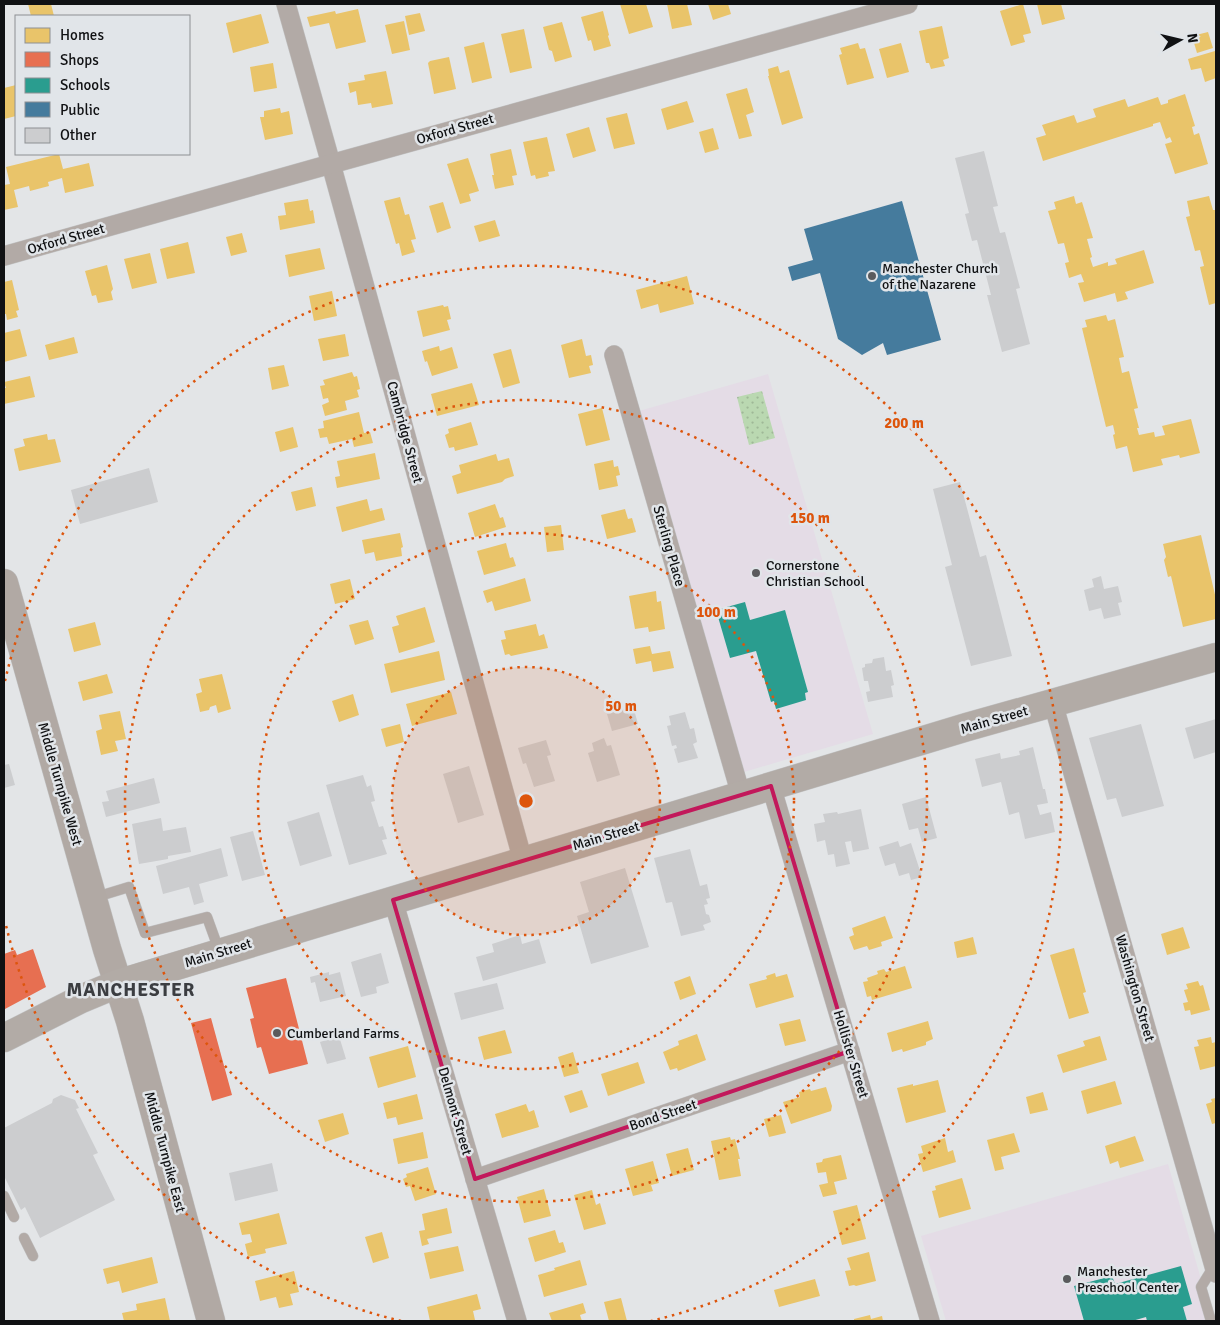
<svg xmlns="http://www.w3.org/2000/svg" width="1220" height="1325" font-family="Signika,sans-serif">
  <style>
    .education { fill: #e4dce6 }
    .park { fill: url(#park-dots) }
    .homes { fill: #e9c46a }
    .shops { fill: #e76f51 }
    .schools { fill: #2a9d8f }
    .public { fill: #457b9d }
    .building { fill: #cccdcf }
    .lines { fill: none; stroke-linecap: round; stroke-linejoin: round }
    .service-casing { stroke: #c2c3c4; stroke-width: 11 }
    .minor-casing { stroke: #c2c3c4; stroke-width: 20 }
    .secondary-casing { stroke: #c2c3c4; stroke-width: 29 }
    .primary-casing { stroke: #c2c3c4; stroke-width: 29 }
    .service { stroke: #b2aaa6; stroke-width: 10 }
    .minor { stroke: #b2aaa6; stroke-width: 19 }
    .secondary { stroke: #b1a9a4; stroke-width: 28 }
    .primary { stroke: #b2aba6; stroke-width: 28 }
    .marked { fill: none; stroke: #c2185b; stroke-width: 4; stroke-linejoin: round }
    .ring { fill: none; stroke: #dd550c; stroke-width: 2.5; stroke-dasharray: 2.5 5 }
    .poi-dot { fill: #5a5b5d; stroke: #e1e5e9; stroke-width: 2 }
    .labels { text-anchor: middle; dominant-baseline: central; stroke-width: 5; stroke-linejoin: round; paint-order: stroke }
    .street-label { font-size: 14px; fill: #101113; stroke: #e1e5e9 }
    .poi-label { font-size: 14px; fill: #101113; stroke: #e1e5e9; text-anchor: start }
    .district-label { font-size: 19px; font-weight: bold; letter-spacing: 1px; fill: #3b3d41; stroke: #e1e5e9 }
    .centre { fill: #dd550c; stroke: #e1e5e9; stroke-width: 2.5 }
    .ring-label { font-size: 15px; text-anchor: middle; font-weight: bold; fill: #dd550c; stroke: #e1e5e9; stroke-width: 5; stroke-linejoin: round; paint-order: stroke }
  </style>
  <defs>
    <pattern id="park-dots" width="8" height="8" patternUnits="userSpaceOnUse" patternTransform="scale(1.25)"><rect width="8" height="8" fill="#bad8b1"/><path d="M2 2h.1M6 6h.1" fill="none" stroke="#9fb897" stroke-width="1.8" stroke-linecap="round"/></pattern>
  </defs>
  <rect width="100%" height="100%" fill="#e3e5e7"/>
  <g class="education">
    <polygon points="768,374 873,734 744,772 639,411"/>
    <polygon points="1168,1164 1213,1321 946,1321 921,1236"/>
  </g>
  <polygon class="park" points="762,391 775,438 749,445 737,397"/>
  <g class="homes">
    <polygon points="28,4 51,4 54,16 31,16"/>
    <polygon points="620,4 646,4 653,27 629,34"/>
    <polygon points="667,4 687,4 692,25 672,29"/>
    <polygon points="708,4 728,4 731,14 713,20"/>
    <polygon points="1023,4 1031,33 1023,35 1025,42 1011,46 1000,11"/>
    <polygon points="1037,4 1061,4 1065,19 1042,25"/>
    <polygon points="358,9 366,42 336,49 329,23 310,27 307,17 335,11 336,14"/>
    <polygon points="603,11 609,35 608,36 611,46 594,51 591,40 588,41 581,17"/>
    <polygon points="420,13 425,31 409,35 405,16"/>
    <polygon points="261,14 269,43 233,53 226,23"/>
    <polygon points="404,21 410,50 392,54 385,25"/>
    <polygon points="562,22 572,57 555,62 552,51 549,50 543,27"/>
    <polygon points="942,26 949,58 943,60 945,66 931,69 929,63 926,63 919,31"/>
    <polygon points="524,29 532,68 510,73 501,34"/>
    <polygon points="1208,32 1213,48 1197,53 1192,36"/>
    <polygon points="484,42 492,78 472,83 464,47"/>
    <polygon points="858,43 860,49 865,48 874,78 847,85 839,55 842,54 840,48"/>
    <polygon points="901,43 909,72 887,78 879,49"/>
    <polygon points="1215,51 1216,57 1216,78 1205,82 1201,68 1191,70 1188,59"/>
    <polygon points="449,57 456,89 434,94 428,63 430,61"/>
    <polygon points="273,63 277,88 254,92 250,67"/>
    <polygon points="778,66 780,73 789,70 803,118 782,125 768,76 769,76 768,69"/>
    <polygon points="386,71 393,104 372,108 371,103 358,105 356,91 350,93 348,83 365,80 364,75"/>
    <polygon points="16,85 16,116 4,119 4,88"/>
    <polygon points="747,88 754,112 746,115 752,136 739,139 726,94"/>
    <polygon points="1185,94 1195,126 1192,127 1194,135 1199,133 1208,164 1175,174 1165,144 1172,142 1170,137 1166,139 1160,122 1153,124 1153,126 1043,161 1036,138 1046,135 1042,125 1074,115 1077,123 1096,117 1093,109 1125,99 1128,107 1158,97 1161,105 1168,103 1168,100"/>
    <polygon points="687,101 694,122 667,130 661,109"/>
    <polygon points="280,108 281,113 289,111 293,134 265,140 260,117 264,117 264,111"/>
    <polygon points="627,113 635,144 614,149 606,118"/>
    <polygon points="589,127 596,151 573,158 566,134"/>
    <polygon points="713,128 719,149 705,153 699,132"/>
    <polygon points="547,137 555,171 548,172 549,176 536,179 535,175 531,176 523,142"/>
    <polygon points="511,149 517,175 512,176 514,185 495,189 492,175 494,175 490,154"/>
    <polygon points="59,154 63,169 89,163 94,186 65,193 62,178 48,182 49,186 30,191 29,186 14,190 18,207 4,210 4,185 10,184 6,167"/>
    <polygon points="468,158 479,191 469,194 471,201 460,204 447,164"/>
    <polygon points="1074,196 1076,204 1082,202 1093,238 1087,239 1092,257 1090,258 1093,267 1108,262 1108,266 1117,264 1115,259 1144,250 1154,283 1125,292 1128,299 1117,302 1115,293 1084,302 1078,283 1084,282 1081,274 1069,278 1065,263 1069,262 1064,243 1058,244 1048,211 1056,209 1054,202"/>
    <polygon points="1209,196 1213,210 1216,210 1216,303 1209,305 1200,267 1204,266 1200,250 1195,251 1186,217 1190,216 1187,201"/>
    <polygon points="400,197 405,215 409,214 416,239 411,240 415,252 402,256 399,243 396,244 384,201"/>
    <polygon points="308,199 310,211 313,210 315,223 280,230 278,216 286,215 284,203"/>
    <polygon points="443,202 451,228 437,233 429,206"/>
    <polygon points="495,220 500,236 479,242 474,226"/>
    <polygon points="242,233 247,252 231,256 226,237"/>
    <polygon points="188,242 195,273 167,279 160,249"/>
    <polygon points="320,248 325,269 289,277 285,255"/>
    <polygon points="150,253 157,283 132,289 124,259"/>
    <polygon points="107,265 113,289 111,292 113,300 98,303 96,295 92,296 85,271"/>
    <polygon points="687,276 694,304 660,313 658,304 641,309 636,290"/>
    <polygon points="12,280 19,310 16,311 18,317 7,320 6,314 4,314 4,282"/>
    <polygon points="332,291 337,316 314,321 309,296"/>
    <polygon points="443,305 444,307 448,306 451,319 447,320 450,330 423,337 417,311"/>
    <polygon points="1106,315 1108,321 1115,319 1124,357 1119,358 1122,373 1129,371 1138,408 1134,409 1139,428 1137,428 1139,435 1154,432 1155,437 1165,435 1162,426 1191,419 1200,453 1180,458 1179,455 1161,459 1163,465 1133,472 1127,446 1116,449 1113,435 1115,434 1113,425 1106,427 1082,328 1087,327 1085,320"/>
    <polygon points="20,329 27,356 4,362 4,333"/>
    <polygon points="345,334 349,356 323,361 318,339"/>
    <polygon points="74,337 78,353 49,360 45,345"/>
    <polygon points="582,339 586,356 591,355 593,365 589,366 591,373 569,378 561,345"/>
    <polygon points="439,346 440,351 452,347 458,368 432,376 427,361 425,362 422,351"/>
    <polygon points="511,349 520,383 503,388 493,354"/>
    <polygon points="284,365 289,386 272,390 268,368"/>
    <polygon points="352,372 354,377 357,376 360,389 357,390 359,397 345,401 347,410 325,416 322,405 329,402 328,398 323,399 320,386 325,385 323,380"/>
    <polygon points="30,376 35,397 4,404 4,388 6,388 4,382"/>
    <polygon points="472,383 479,405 437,416 431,394"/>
    <polygon points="602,408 610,440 586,446 578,414"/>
    <polygon points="359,412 364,433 370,432 373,443 354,447 352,439 329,444 327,437 320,438 318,429 324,428 323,421"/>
    <polygon points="471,422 478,445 455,451 454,447 449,448 445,435 449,433 448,429"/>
    <polygon points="293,427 298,447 280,452 275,432"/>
    <polygon points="47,434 48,440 55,439 61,462 19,471 14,449 25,446 23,439"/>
    <polygon points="375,453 380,479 337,488 335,477 340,476 337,461"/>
    <polygon points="496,454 498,461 509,458 514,476 505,479 502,482 457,494 452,476 461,473 459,465"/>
    <polygon points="613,460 614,467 618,466 620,475 616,476 618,486 599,490 594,464"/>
    <polygon points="312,487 316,506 296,511 291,492"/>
    <polygon points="367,499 370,511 382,508 385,520 342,532 336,507"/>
    <polygon points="495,504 500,518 503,517 506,527 475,537 468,513"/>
    <polygon points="625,509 628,519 632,518 636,532 607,539 601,515"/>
    <polygon points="561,525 564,550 547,552 544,527"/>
    <polygon points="400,533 403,547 401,548 402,556 376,561 374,552 365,554 362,540"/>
    <polygon points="1201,535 1216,599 1216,619 1183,627 1171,576 1168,577 1164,560 1166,557 1163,544"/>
    <polygon points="506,543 510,558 513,557 516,566 484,575 477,551"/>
    <polygon points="525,578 531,601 495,611 492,601 487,603 483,591"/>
    <polygon points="350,579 355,599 335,604 330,584"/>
    <polygon points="656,591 657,602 661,601 665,629 649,632 648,627 635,629 629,596"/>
    <polygon points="425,607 435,642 399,653 392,627 399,625 396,616"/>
    <polygon points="368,620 374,639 355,645 349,625"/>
    <polygon points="95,622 101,645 74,652 68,629"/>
    <polygon points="536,624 539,636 544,634 548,648 511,656 509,654 505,655 501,640 506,639 504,631"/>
    <polygon points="650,646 652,654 670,651 674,668 653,672 651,661 636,664 633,649"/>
    <polygon points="439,651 445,680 391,693 384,664"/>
    <polygon points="107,674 113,693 83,701 78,682"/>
    <polygon points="222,674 231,709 218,713 216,705 210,707 209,710 200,712 196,694 202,692 199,679"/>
    <polygon points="451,692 457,714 412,726 406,704"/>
    <polygon points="353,694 359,715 339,722 332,701"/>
    <polygon points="120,711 126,739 115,741 118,751 101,755 96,731 102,729 99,715"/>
    <polygon points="400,724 404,742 386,747 381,729"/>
    <polygon points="885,916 893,938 881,942 882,946 869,950 867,946 854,950 849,937 854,935 852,928"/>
    <polygon points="1183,927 1190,948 1167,955 1161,934"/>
    <polygon points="973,937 977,954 957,958 954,942"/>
    <polygon points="1074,948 1086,992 1083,993 1089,1013 1069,1019 1050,955"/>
    <polygon points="905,966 912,988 872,1000 871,996 867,997 863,982 868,981 867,978 878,974 877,971 884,969 886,972"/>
    <polygon points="775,973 776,977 787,974 794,997 756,1008 749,984 767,979 766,976"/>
    <polygon points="690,976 696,994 680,1000 674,982"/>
    <polygon points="1198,981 1200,986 1203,985 1210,1010 1191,1015 1190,1010 1185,1011 1183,1003 1188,1002 1184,990 1188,989 1186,984"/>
    <polygon points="800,1019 806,1041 785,1046 779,1024"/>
    <polygon points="928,1021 933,1039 926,1042 926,1045 903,1052 902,1049 892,1052 887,1033"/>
    <polygon points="505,1030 512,1053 484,1060 478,1037"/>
    <polygon points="697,1034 706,1060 678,1071 677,1068 670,1070 663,1052 679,1045 678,1041"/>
    <polygon points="1100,1036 1107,1060 1063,1073 1057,1055 1085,1046 1083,1041"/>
    <polygon points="1211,1037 1212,1043 1216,1042 1216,1066 1200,1070 1194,1047 1199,1046 1197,1040"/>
    <polygon points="408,1046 416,1077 378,1088 369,1057"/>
    <polygon points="573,1052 579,1073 564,1077 558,1057"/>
    <polygon points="638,1062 645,1083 608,1096 601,1074"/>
    <polygon points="938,1080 946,1112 906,1123 897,1088 913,1084 913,1086"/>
    <polygon points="1115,1081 1122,1104 1087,1114 1081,1091"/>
    <polygon points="826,1087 832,1106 831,1111 791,1124 783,1102 800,1097 799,1092 810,1089 811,1091"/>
    <polygon points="582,1090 588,1107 570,1113 564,1096"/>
    <polygon points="1043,1092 1048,1110 1030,1114 1026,1097"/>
    <polygon points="417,1094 423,1119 398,1125 396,1117 387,1119 383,1103"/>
    <polygon points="1216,1098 1216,1123 1212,1124 1206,1104 1212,1102 1211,1099"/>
    <polygon points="526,1104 529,1112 534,1110 539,1127 502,1138 495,1114"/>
    <polygon points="343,1113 349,1134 325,1142 318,1120"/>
    <polygon points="781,1115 786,1133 769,1137 764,1119"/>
    <polygon points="423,1132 428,1158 398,1164 393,1139"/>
    <polygon points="1014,1133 1020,1152 1001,1157 1004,1169 995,1171 987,1140"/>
    <polygon points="1135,1136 1144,1161 1120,1168 1118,1161 1110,1164 1105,1146"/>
    <polygon points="730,1137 731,1140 735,1139 740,1159 738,1159 741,1176 719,1180 711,1141"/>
    <polygon points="945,1138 948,1152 953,1150 956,1162 923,1172 918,1154 923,1153 921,1146"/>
    <polygon points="688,1148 694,1170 672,1176 666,1154"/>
    <polygon points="841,1155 847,1179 834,1182 837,1194 823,1197 819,1185 828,1183 826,1172 818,1173 816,1163 822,1162 823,1159"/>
    <polygon points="653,1161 659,1183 651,1185 653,1191 633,1196 625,1169"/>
    <polygon points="428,1167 436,1194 415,1201 410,1186 406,1187 403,1179 407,1177 406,1174"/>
    <polygon points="962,1178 971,1209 939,1218 932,1191 936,1190 935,1186"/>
    <polygon points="544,1189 551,1216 524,1223 517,1197"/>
    <polygon points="592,1190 596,1205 600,1203 606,1224 584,1230 574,1195"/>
    <polygon points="857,1205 866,1239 842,1245 833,1211"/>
    <polygon points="447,1208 452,1233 427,1239 429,1244 422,1246 419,1231 425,1230 422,1214"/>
    <polygon points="279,1213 287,1244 265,1249 266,1253 248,1257 245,1244 252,1242 250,1234 242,1235 239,1223"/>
    <polygon points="555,1230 559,1243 563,1242 566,1252 535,1262 528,1238"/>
    <polygon points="382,1232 389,1258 373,1263 365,1237"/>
    <polygon points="458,1246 464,1271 430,1279 424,1253"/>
    <polygon points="869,1252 876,1281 856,1286 854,1285 849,1286 845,1271 851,1270 847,1258"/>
    <polygon points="152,1257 158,1283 122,1293 119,1281 107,1284 103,1269"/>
    <polygon points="580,1260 587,1285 544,1297 538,1275 555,1270 554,1268"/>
    <polygon points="294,1271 299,1292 290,1294 293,1305 279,1308 276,1297 260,1301 255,1281"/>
    <polygon points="815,1279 820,1296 779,1307 774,1290"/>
    <polygon points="477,1294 481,1309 473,1311 475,1320 471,1321 442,1321 441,1320 430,1321 427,1307"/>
    <polygon points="165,1298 170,1321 124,1321 122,1313 137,1310 136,1304"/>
    <polygon points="621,1298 627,1321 609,1321 604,1302"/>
    <polygon points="583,1303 586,1313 580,1315 582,1321 552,1321 549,1313"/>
    <polygon points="870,1315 871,1319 882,1316 883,1321 854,1321 854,1319"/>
  </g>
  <g class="shops">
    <polygon points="33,949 46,987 5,1009 4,1005 4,954 15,950 17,955"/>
    <polygon points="286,978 308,1064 269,1074 261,1047 257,1048 250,1019 254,1018 246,988"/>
    <polygon points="211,1018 232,1095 212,1101 191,1023"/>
  </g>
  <g class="schools">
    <polygon points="745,602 750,620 785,610 808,692 805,693 806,700 776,709 774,701 771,702 756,651 730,658 716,610"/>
    <polygon points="1181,1266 1192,1304 1183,1307 1187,1321 1147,1321 1146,1317 1132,1321 1084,1321 1074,1286 1112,1276 1115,1284"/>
  </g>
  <polygon class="public" points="902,201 941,340 887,355 883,343 862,355 838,339 820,273 792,281 788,267 813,260 804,229"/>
  <g class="building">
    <polygon points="984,151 998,206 993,207 1000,233 1005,232 1020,288 1016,289 1030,344 1002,352 987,295 991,295 977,240 972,241 965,214 969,213 955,158"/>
    <polygon points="149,468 158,502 80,524 71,490"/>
    <polygon points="960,482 980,557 986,555 1012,656 971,666 945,567 952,565 933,489"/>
    <polygon points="1101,576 1104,589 1118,586 1122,602 1118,603 1121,615 1104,619 1101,608 1089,611 1084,590 1094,587 1092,579"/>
    <polygon points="884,657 886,671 891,670 894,685 891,686 893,697 868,702 866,692 870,691 868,681 864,681 862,668 865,667 865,664 872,663 873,659"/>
    <polygon points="633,706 638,724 612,731 607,714"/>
    <polygon points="685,712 690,729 694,728 697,742 693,744 698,758 678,763 674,749 677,748 676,745 672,746 667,726 671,725 669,716"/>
    <polygon points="1216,719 1216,752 1194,759 1185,728"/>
    <polygon points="1141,724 1164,806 1122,817 1116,798 1107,800 1089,738"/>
    <polygon points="604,738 607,746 611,745 620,775 597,782 588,753 594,751 592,743"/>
    <polygon points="546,740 551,755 547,756 555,781 534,787 526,763 523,764 518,748"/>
    <polygon points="1033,747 1043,789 1045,789 1048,803 1037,805 1040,815 1051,812 1055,832 1025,839 1019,812 1009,815 1001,782 982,787 975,759 1000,753 1001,759 1020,755 1019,751"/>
    <polygon points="9,764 15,785 4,788 4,765"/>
    <polygon points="469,766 484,815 458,823 443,774"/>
    <polygon points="363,775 367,787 371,785 375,801 371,802 379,827 383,826 387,839 382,840 387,854 349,865 326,785"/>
    <polygon points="154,778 160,803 106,817 102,802 109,801 106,791"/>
    <polygon points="926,797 937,838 922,842 918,828 909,830 902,804"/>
    <polygon points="861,809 869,849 853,852 851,841 845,842 850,864 836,867 834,854 828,855 825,840 817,842 814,824 825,822 823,814 837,812 838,814"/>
    <polygon points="319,812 332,856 300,866 287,822"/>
    <polygon points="161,818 163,831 186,827 191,852 168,856 168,859 139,864 132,824"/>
    <polygon points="253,831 265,875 242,881 230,837"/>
    <polygon points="898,841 900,847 911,843 922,877 911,880 909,873 899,876 895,863 885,866 879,847"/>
    <polygon points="221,848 228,876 199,884 204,902 194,905 189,887 163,894 156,866"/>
    <polygon points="690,849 700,886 707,884 710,898 706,899 708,904 704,905 706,914 709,915 711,922 703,925 705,930 681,936 672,902 666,903 654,858"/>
    <polygon points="625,868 649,947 591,964 577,916 589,912 580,882"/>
    <polygon points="520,935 522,944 539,939 546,963 483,981 476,957 494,952 492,944"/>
    <polygon points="381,953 389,983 376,987 377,993 361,997 351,962"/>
    <polygon points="329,972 329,975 340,972 346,996 320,1002 315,982 311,983 310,977"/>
    <polygon points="497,983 504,1009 461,1020 454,993"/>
    <polygon points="339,1036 346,1059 327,1064 320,1042"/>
    <polygon points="61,1095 75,1100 79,1108 76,1109 98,1153 93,1155 115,1200 40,1238 25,1207 21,1210 4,1176 4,1128 52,1103 53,1099"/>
    <polygon points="272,1163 278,1191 235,1201 229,1173"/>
  </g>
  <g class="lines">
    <defs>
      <g id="service">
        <polyline points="93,898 129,887 145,933 207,917 220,953"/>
        <polyline points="4,1196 14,1217"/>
        <polyline points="24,1238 33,1256"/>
        <polyline points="1211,1321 1201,1287 1214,1266"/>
      </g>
      <g id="minor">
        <polyline points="286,4 331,164 523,861"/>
        <polyline points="4,256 331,164 908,4"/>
        <polyline points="614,355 741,795"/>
        <polyline points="1053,703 1216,1273"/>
        <polyline points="771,786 930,1321"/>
        <polyline points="393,900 517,1321"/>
        <polyline points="475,1179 850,1051"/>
      </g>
      <polyline id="secondary" points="4,583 107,949 130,1021 211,1321"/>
      <polyline id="primary" points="4,1038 81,999 117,984 143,976 967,727 1216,657"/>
    </defs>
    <use href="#service" class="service-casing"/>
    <use href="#minor" class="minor-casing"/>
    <use href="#secondary" class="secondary-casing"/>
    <use href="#primary" class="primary-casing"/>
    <use href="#service" class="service"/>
    <use href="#minor" class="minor"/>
    <use href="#secondary" class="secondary"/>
    <use href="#primary" class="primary"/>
  </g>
  <path class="marked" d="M771 786 850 1051 475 1179 393 900Z"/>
  <circle cx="526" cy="801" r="134" fill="#dd550c" fill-opacity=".12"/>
  <g class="ring">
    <circle cx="526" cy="801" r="134"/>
    <circle cx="526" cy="801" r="268"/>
    <circle cx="526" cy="801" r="401"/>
    <path d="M401 1321A535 535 0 0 1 5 921M5 681A535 535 0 1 1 651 1321"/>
  </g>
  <g class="poi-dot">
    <circle cx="872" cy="276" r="5"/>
    <circle cx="756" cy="573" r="5"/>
    <circle cx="277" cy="1033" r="5"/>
    <circle cx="1067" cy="1279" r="5"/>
  </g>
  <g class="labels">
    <g class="street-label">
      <text transform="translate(455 129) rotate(-16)">Oxford Street</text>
      <text transform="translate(66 239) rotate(-16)">Oxford Street</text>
      <text transform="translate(405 432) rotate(75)">Cambridge Street</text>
      <text transform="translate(669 546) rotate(74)">Sterling Place</text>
      <text transform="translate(994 720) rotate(-16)">Main Street</text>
      <text transform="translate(60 784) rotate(74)">Middle Turnpike West</text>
      <text transform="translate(606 836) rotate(-17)">Main Street</text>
      <text transform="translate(218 953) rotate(-17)">Main Street</text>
      <text transform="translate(1135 988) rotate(74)">Washington Street</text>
      <text transform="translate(851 1054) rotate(73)">Hollister Street</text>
      <text transform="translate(455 1111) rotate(74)">Delmont Street</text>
      <text transform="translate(663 1115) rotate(-19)">Bond Street</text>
      <text transform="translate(165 1152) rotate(75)">Middle Turnpike East</text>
    </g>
    <g class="poi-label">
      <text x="882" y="268">Manchester Church<tspan x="882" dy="16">of the Nazarene</tspan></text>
      <text x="766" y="565">Cornerstone<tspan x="766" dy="16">Christian School</tspan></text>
      <text x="287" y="1033">Cumberland Farms</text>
      <text x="1077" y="1271">Manchester<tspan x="1077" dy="16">Preschool Center</tspan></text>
    </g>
    <g class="district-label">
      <text x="131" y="990">MANCHESTER</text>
    </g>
  </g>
  <circle cx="526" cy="801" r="8" class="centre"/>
  <g class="ring-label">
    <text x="904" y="428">200 m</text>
    <text x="810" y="523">150 m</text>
    <text x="716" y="617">100 m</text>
    <text x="621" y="711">50 m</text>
  </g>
  <rect width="1220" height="1325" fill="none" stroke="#101113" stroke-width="10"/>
  <rect x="15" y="15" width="175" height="140" fill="#e1e5e9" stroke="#8d9093"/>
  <rect x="25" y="28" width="25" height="15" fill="#e9c46a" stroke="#8d9093"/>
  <text x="60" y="40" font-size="15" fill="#101113">Homes</text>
  <rect x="25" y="52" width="25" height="15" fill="#e76f51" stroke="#8d9093"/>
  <text x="60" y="65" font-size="15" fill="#101113">Shops</text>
  <rect x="25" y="78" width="25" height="15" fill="#2a9d8f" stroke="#8d9093"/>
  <text x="60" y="90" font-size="15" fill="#101113">Schools</text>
  <rect x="25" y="102" width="25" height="15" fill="#457b9d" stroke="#8d9093"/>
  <text x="60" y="115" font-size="15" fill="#101113">Public</text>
  <rect x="25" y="128" width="25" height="15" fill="#cccdcf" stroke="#8d9093"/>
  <text x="60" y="140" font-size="15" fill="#101113">Other</text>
  <g transform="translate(1180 40) rotate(82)" stroke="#e1e5e9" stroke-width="4" paint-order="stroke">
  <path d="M0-4L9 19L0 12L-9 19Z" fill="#101113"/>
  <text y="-8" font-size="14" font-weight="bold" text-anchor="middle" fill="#101113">N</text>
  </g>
</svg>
